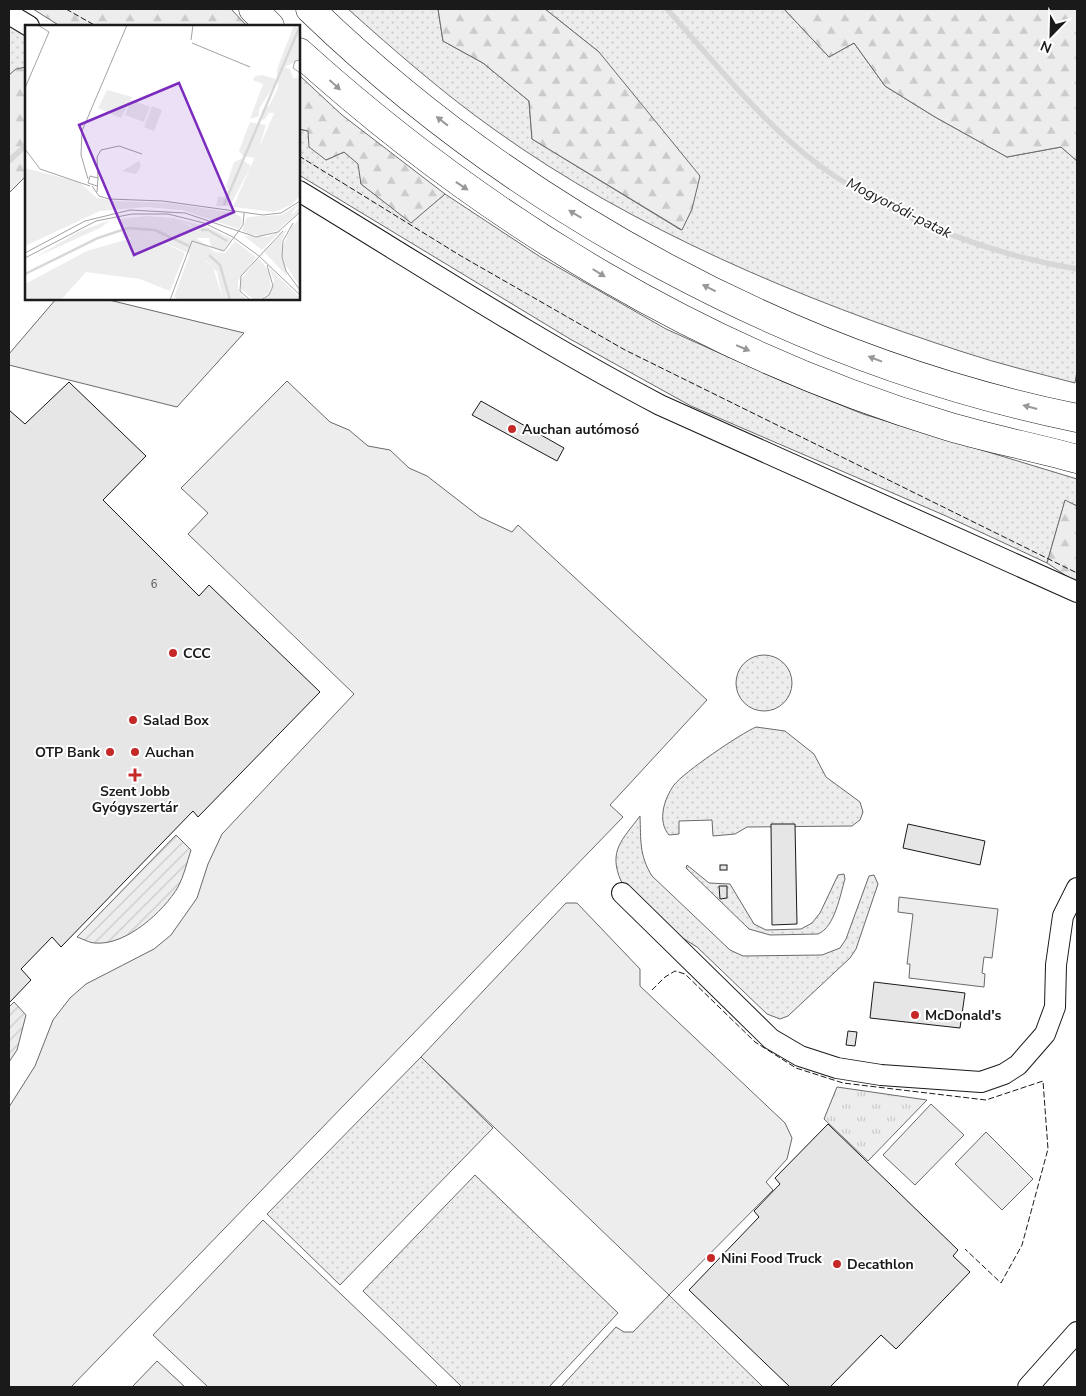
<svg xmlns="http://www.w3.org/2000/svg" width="1086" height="1396" font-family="'Nunito Sans',sans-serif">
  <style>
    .grass { fill: url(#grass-dots); stroke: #6a6a6a }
    .forest { fill: url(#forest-firs); stroke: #6a6a6a }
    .park { fill: url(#park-tufts); stroke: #6a6a6a }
    .garden { fill: url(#garden-furrows); stroke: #6a6a6a }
    .built { fill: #ededed; stroke: #6a6a6a }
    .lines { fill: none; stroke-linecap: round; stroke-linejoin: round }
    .stream { stroke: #d7d7d7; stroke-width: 5.5 }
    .building { fill: #e6e6e6; stroke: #1a1a1a }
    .minor-casing { stroke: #1a1a1a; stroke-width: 22 }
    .highway-casing { stroke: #1a1a1a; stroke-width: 29 }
    .minor { stroke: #fff; stroke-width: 20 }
    .highway { stroke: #fff; stroke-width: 28 }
    .fence { stroke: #1a1a1a; stroke-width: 1; stroke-dasharray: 6 2.5; stroke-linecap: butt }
    .oneway { fill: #989898 }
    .poi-dot { fill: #c62828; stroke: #fff; stroke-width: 2 }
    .labels { text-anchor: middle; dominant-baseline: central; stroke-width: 4; stroke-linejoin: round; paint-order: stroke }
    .number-label { font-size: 11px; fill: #4d4d4d }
    .poi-label { font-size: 14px; font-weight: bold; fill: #1a1a1a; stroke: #fff; text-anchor: start }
    .water-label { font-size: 15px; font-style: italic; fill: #1a1a1a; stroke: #fff }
    .inset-river { fill: none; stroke: #d7d7d7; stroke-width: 2.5 }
    .inset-road { fill: none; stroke: #a3a3a3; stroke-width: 1 }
    .view { fill: #7b2cbf; fill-opacity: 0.15; stroke: #7b2cbf; stroke-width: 2.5 }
    .inset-edge { fill: none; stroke: #1a1a1a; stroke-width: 2.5 }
  </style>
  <defs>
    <pattern id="grass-dots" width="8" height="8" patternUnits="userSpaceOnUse" patternTransform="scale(1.25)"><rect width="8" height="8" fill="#ededed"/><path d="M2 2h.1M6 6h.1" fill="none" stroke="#cbcbcb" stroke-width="1.8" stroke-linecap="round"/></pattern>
    <pattern id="forest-firs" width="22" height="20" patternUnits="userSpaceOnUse" patternTransform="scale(1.25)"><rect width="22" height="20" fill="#ededed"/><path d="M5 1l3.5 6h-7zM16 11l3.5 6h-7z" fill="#cbcbcb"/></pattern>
    <pattern id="park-tufts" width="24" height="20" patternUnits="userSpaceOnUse" patternTransform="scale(1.25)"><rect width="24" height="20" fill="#ededed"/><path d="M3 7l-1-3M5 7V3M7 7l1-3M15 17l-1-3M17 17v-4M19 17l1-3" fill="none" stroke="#cbcbcb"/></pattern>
    <pattern id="garden-furrows" width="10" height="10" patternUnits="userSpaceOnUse" patternTransform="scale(1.25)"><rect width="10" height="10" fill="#ededed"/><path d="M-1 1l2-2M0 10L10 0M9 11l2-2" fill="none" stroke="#cbcbcb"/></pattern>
  </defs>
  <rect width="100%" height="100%" fill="#fff"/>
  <g class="grass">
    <path d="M348 9H438L443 41 483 63 529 101 532 139 681 230 692 209 599 52 545 9H784L829 57 854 43 885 86 935 117 1007 157 1061 147 1077 161V371L1075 383C1037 373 999 364 963 352 802 300 633 229 495 130 444 94 395 51 348 9Z"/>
    <polygon points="9,25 26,35 26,154 9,169"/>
    <polygon points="299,129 308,131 326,160 344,152 359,164 361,184 411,222 445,194 542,258 666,329 784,382 863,414 1077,479 1077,506 1065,501 1047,563 946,516 691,406 570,339 299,175"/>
    <circle cx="764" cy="683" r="28"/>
    <path d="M756 727 785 731 814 754 826 777 860 802 863 812 860 820 852 826 747 827 735 834 713 836 712 820 679 821V834L669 835C657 821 664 799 674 785 684 772 740 734 756 727Z"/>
    <path d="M640 816C641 840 639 855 652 876L730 950 743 956 822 955 840 948 846 939 869 876 874 875 878 884 856 949 850 958 788 1016 780 1019 767 1014 697 947 681 937 621 881C608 851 622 840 640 816Z"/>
    <path d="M687 865 709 883 730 884 754 924 766 930 801 929 812 923 820 913 838 875 844 874 845 879C840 895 835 927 818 934L770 935 749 929 686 868Z"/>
    <polygon points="421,1057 493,1128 340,1285 267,1214"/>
    <polygon points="475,1175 618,1313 549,1387 462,1387 363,1291"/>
    <polygon points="669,1295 763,1387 561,1387 616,1327 624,1332 633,1332"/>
  </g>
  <g class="forest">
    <polygon points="33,9 231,9 247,26 60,26"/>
    <polygon points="438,9 545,9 599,52 700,176 692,209 682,230 532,139 529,101 483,63 443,41"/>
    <polygon points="784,9 1077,9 1077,161 1061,147 1007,157 935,117 885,86 854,43 829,57"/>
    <polygon points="26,67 26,176 9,193 9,75 16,69"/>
    <polygon points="299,75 342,115 445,194 411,223 361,184 358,164 344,152 326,160 309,147 308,131 299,129"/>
    <polygon points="1065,500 1077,506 1077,583 1047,563"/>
  </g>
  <polygon class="park" points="837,1087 927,1100 868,1161 824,1119"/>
  <g class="garden">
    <path d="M176 835 191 850C187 862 184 876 178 887 164 911 126 946 95 943 90 943 83 939 77 937Z"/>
    <polygon points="14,1002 26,1015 17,1050 9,1062 9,1007"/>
  </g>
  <g class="built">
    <polygon points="56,299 105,299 244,333 177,407 9,365 9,354"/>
    <polygon points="287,381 330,422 349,430 368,446 390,450 409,468 427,476 480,517 512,532 518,525 707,700 610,805 623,817 71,1387 9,1387 9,1107 35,1066 53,1020 70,998 86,984 154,949 171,935 197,898 208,864 222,834 354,694 188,534 208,513 181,488"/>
    <polygon points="899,897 998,909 992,958 984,957 982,973 985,974 984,987 909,978 910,964 907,964 913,914 898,912"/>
    <polygon points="566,903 577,903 640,969 640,986 785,1123 792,1138 787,1159 766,1182 773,1190 669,1295 421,1057"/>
    <polygon points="931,1104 964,1135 915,1185 883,1155"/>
    <polygon points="986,1132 1033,1179 1002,1210 955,1164"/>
    <polygon points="263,1220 343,1296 438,1387 208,1387 153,1335"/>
    <polygon points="157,1361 185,1387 132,1387"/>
  </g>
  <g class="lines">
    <g class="stream">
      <path d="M667 9C708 55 747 104 793 144 864 208 985 254 1077 269"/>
      <polyline points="9,161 26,145"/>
    </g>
  </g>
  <g class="building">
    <polygon points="69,382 146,456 103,500 199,596 209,585 320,692 198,817 193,811 61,947 52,937 21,969 31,980 9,1003 9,410 25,424"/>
    <polygon points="481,401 564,448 557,461 472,415"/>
    <polygon points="771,824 795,824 797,924 772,925"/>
    <polygon points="908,824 985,841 980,865 903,848"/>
    <rect x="720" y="865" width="7" height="5"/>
    <polygon points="719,886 727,886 727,898 720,899"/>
    <polygon points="874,982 965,993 960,1028 870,1018"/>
    <polygon points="848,1031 857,1032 855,1046 846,1045"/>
    <polygon points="828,1124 958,1250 953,1256 970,1272 896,1349 881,1335 830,1387 790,1387 689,1290 759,1217 754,1211 780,1184 775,1178"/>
  </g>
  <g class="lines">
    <defs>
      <g id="minor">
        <polyline points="9,14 29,26"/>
        <path d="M299 191C418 263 536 340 660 405L1077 592"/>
        <polyline points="622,893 771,1039 800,1056 837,1068 881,1075 981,1082 1004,1074 1018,1065 1045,1034 1055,1007 1056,965 1063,916 1077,888"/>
        <polyline points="1028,1387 1077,1332"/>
      </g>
      <g id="highway">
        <polyline points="253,9 270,26"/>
        <path d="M310 9C517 209 794 360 1077 418"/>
        <path d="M299 52C486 221 705 353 947 426 990 439 1034 447 1077 459"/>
      </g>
    </defs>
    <use href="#minor" class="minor-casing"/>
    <use href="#highway" class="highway-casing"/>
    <use href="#minor" class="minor"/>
    <use href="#highway" class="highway"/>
    <g class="fence">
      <polyline points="66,9 96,26"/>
      <polyline points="299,156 461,256 625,350 1077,573"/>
      <polyline points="652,990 665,977 675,971 685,974 755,1042 796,1068 843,1083 986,1100 1043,1081 1048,1149 1022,1245 1001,1283 965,1249"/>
    </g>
  </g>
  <defs><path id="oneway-solid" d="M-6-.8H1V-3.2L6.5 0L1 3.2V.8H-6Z" transform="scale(1.25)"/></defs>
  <g class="oneway">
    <use href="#oneway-solid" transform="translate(335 85) rotate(42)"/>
    <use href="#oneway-solid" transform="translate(442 121) rotate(-142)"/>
    <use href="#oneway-solid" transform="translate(462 186) rotate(34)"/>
    <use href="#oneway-solid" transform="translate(575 214) rotate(-149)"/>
    <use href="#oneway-solid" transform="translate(599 273) rotate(32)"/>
    <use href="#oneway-solid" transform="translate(709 288) rotate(-153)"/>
    <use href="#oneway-solid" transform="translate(743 348) rotate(23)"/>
    <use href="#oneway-solid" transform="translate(875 359) rotate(-159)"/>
    <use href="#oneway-solid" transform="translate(1030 407) rotate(-165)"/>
  </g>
  <g class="poi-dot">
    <circle cx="512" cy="429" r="5"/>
    <circle cx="173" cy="653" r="5"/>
    <circle cx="133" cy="720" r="5"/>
    <circle cx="110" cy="752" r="5"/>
    <circle cx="135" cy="752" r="5"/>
    <path d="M132.5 767.5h5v5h5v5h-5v5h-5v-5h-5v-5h5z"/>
    <circle cx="915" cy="1015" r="5"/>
    <circle cx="711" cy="1258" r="5"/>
    <circle cx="837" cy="1264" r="5"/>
  </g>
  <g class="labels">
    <g class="number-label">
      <text x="154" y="584">6</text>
    </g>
    <g class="poi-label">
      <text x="522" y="429">Auchan autómosó</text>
      <text x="183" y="653">CCC</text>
      <text x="143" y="720">Salad Box</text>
      <text x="100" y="752" text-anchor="end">OTP Bank</text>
      <text x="145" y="752">Auchan</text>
      <text x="135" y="791" text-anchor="middle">Szent Jobb<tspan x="135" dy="16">Gyógyszertár</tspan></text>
      <text x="925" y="1015">McDonald's</text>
      <text x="721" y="1258">Nini Food Truck</text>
      <text x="847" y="1264">Decathlon</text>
    </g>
    <g class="water-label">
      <text transform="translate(899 208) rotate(27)">Mogyoródi-patak</text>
    </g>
  </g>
  <g transform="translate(25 25)">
    <rect width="275" height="275" fill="#fff"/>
    <path d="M82 65 107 72 96 93 73 83ZM106 75 125 82 119 97 100 90ZM127 81 137 85 129 106 119 102ZM114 136 116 141 111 149 97 146ZM90 176 143 178 178 183 177 187 122 182 75 186 73 182H91ZM275 178 253 206H217L222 192 256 190ZM121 191 149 193 183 202 207 214 197 227 186 221 184 213H171L190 227 200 228 210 216 231 232 213 256V264L222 275H198L192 247 182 236 130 214 98 213 95 194ZM137 192 154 195 167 201 152 206ZM275 193V261L260 239 258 221 267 201ZM262 203 257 215 262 251 239 227ZM257 205 237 225 219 211 242 212ZM233 233 244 246 246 264 238 273 229 275 215 263V256ZM244 242 275 273V275H239L249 256Z" fill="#ededed" fill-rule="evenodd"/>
    <path d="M269 0H275V35L259 42 265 44 268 54 275 52V86L244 88 239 95 236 93 237 85 244 81 253 63 252 44ZM237 50 251 54 250 59 234 84V91L225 94 238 59 228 55 230 51ZM225 97 241 100 231 133 218 131 214 126ZM216 134 226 141 205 181H191L193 172H200L203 164 201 161 209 137ZM0 143 54 157 72 173 90 176 91 182H74L75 186 0 221ZM275 181V186L253 205 236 211 222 209 218 205 222 203 223 192 242 193 240 203 245 204 247 201 244 193 254 192 256 194 252 199 255 200 258 194 269 188ZM162 182 171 186H177L178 183 209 188 216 192 217 198 214 204 160 186ZM137 192 155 195 169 204 163 209 152 206 138 198ZM110 212 130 214 160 228 145 266 115 254 61 247 36 275H0V259L62 226ZM209 227 223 233 211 248 207 249 204 243 207 242 199 233 201 228ZM165 228 175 231 188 242 198 275H155L149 272ZM235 242 242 248 244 257 242 267 235 269 226 266 223 257 226 249ZM251 256 265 268 263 274 246 269Z" fill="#ededed"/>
    <path d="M265 52 275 54V171L266 180 249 187 208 182ZM85 195 77 202 9 233 53 207Z" fill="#ededed"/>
    <path class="inset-river" d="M199 180 275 1M176 205H183L202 216M184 230 195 240 205 275M0 249 73 213 103 203 130 205 164 221"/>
    <path class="inset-road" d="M166 15 168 0M167 18 225 42M275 35 270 36 268 43 275 48M0 63 24 7 13 0M0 124 15 144 65 161M73 153 72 132 76 125 94 121 117 129M63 154 56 130 57 106 102 0M67 161 74 171 84 174 138 176 238 190 256 188 275 176M72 167 73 153 65 151 63 158 72 161M268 198 258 216 257 232 261 246 275 265M0 228 60 196 105 185 160 188 231 212 253 207 275 187M0 233 71 196 107 189H143L179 198 208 212 234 231 275 270M145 275 167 216 199 226 218 200 219 188M225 275 215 266 216 251 258 206M236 275 244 270 248 261 242 240"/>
    <path class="view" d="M154 58 209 187 109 230 54 100Z"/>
    <rect width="275" height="275" class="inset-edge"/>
  </g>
  <rect width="1086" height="1396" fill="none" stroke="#1a1a1a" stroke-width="20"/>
  <g transform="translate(1051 35) rotate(203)" stroke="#ffffff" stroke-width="4" paint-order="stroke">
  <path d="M0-4L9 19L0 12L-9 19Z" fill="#1a1a1a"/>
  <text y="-8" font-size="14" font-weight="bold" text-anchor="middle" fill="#1a1a1a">N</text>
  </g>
</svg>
